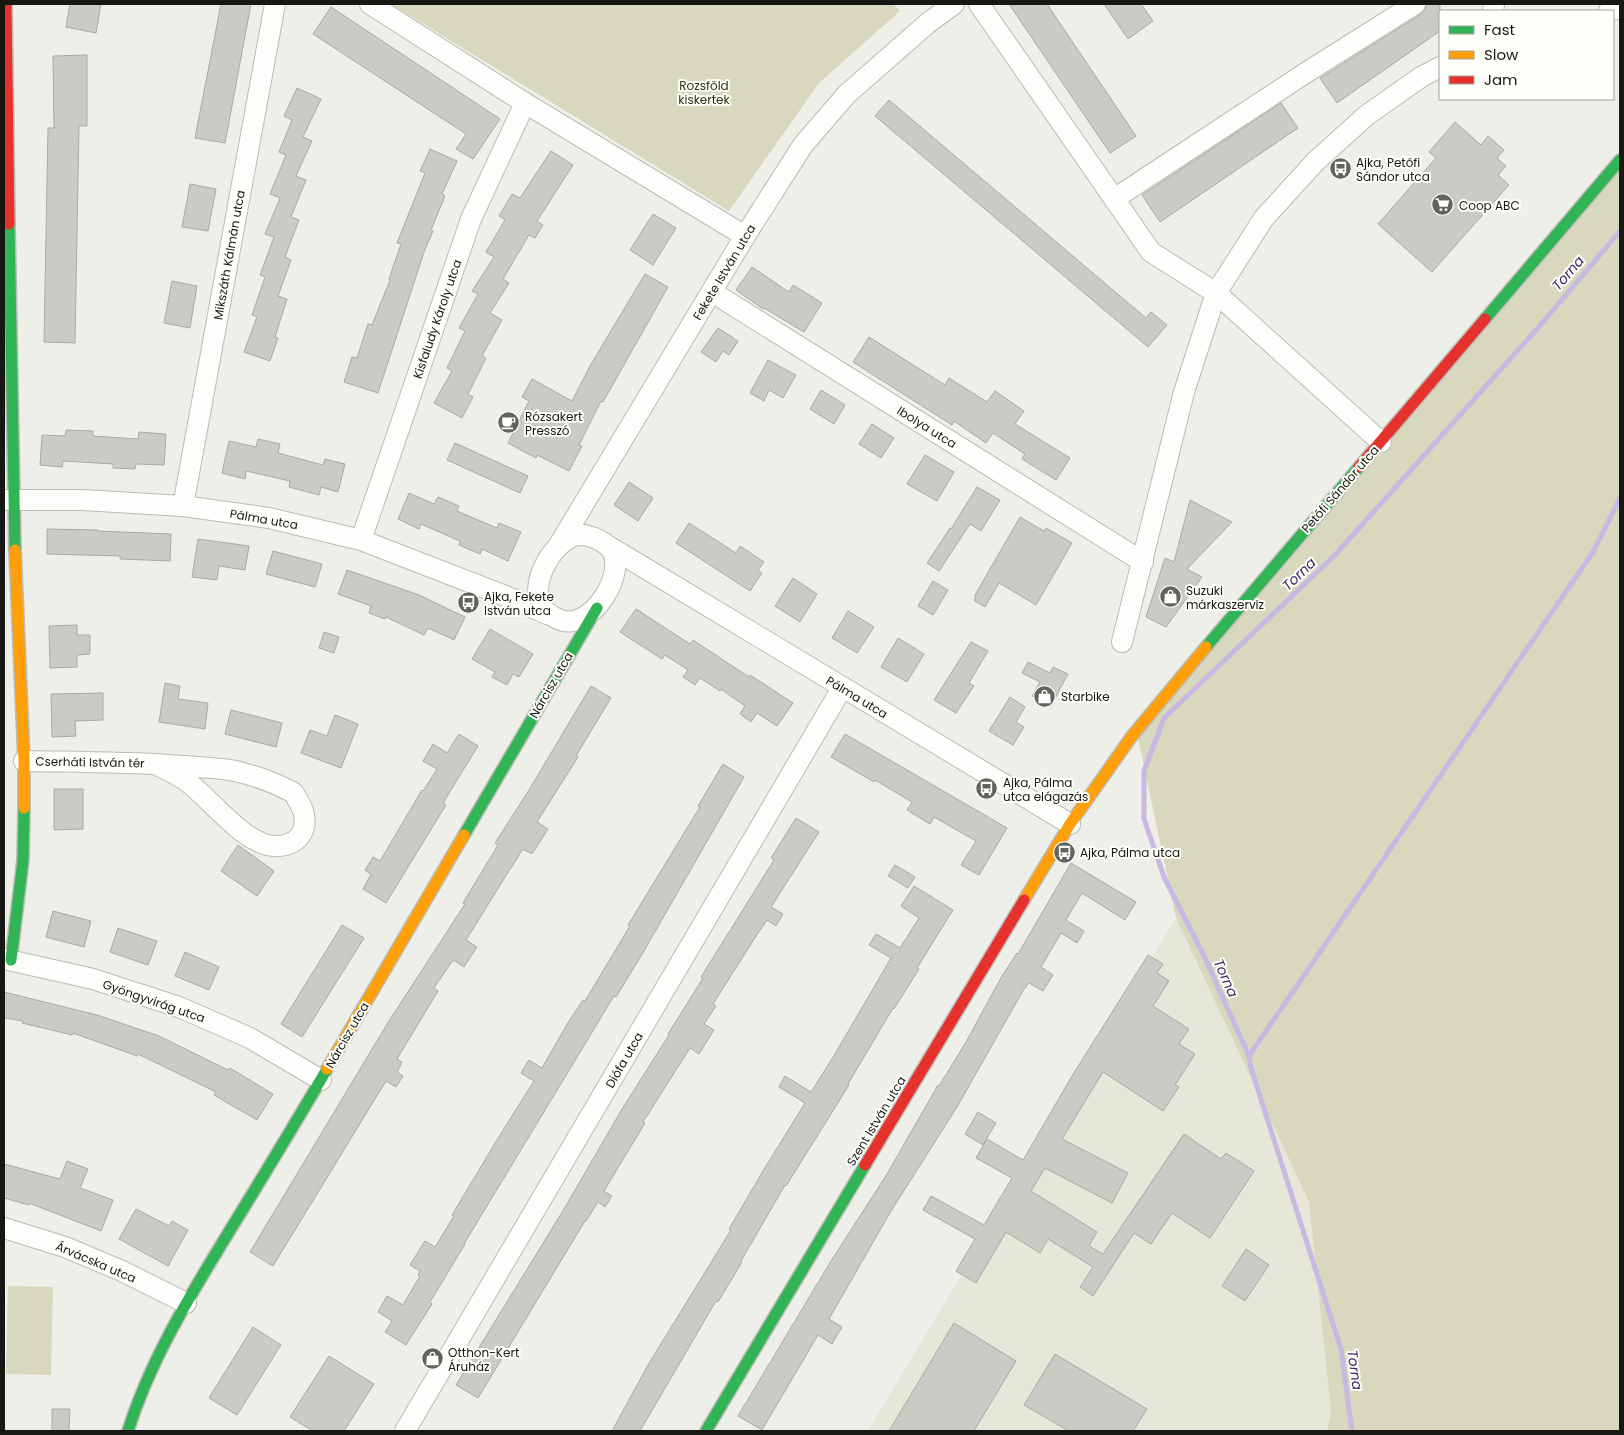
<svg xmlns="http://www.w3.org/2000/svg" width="1624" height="1435" font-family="Poppins,sans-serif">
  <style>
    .built { fill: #e6e7d9 }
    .green { fill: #d7d8be }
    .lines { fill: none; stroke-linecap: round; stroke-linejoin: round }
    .stream { stroke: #c9b8e1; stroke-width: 5 }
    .building { fill: #cbcbc6; stroke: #aaaaa5 }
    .street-casing { stroke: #bbbbb6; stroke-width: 22 }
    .fast-casing { stroke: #bbbbb6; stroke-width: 14 }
    .slow-casing { stroke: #bbbbb6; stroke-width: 14 }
    .jam-casing { stroke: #bbbbb6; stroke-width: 14 }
    .street { stroke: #fdfdfc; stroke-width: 20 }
    .fast { stroke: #30b455; stroke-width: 11 }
    .slow { stroke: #ff9f0a; stroke-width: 11 }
    .jam { stroke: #e5322d; stroke-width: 11 }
    .labels { text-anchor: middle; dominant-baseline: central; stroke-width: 4; stroke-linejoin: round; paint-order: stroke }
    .park-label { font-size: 12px; fill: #2f3012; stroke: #fffffa }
    .poi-label { font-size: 12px; fill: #171713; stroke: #fffffa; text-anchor: start }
    .street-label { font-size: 12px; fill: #171713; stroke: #fffffa }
    .water-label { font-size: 14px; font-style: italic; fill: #432167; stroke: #fffffa }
  </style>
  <rect width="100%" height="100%" fill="#efefe9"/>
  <polygon class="built" points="1176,918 1309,1202 1331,1412 1327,1431 868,1431"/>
  <g class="green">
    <polygon points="391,4 893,4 900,11 819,83 729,211"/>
    <polygon points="1620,163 1620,1431 1327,1431 1331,1412 1309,1202 1176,918 1137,733"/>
    <polygon points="8,1286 53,1287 51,1375 6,1374"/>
  </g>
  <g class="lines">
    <g class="stream">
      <polyline points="1249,1056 1593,552 1620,498"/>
      <polyline points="1352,1431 1341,1349 1251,1068 1249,1056 1204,956 1164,877 1144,819 1144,771 1164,718 1335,555 1544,321 1620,231"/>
    </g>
  </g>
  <g class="building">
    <polygon points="70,4 101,4 96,33 66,27"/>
    <polygon points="221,4 251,4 225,143 195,138"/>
    <polygon points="1009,4 1047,4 1136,136 1110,153"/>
    <polygon points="1104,4 1141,4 1153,21 1128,39"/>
    <polygon points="1428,4 1440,4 1440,31 1337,103 1320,78 1421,14"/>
    <polygon points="331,7 500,119 473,159 456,149 466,134 313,34"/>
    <polygon points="87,55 87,126 79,126 75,343 44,342 48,128 54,128 53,56"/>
    <polygon points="297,88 321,99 303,137 312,141 296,176 306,180 291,217 299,220 285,257 291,260 278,296 287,299 275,337 278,338 270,361 244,352 257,317 252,315 265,277 260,275 274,237 265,234 280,198 270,194 286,155 279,152 292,120 284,116"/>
    <polygon points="889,100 1146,318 1151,312 1167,325 1148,347 875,116"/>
    <polygon points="1281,103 1298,128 1160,222 1142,195"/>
    <polygon points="1455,122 1481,145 1488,136 1504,150 1497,158 1506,166 1498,175 1509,185 1432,272 1378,224 1436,158 1429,152"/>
    <polygon points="430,149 457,161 442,194 445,196 431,230 433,231 424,252 378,393 344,382 352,357 357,358 368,324 372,325 390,280 389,279 401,244 397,243 425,173 420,171"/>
    <polygon points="551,151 573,165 537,221 543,225 535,238 529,235 503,279 509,283 490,313 502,320 482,356 486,358 468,394 473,397 462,418 434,403 452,371 447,368 465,331 459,328 478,294 472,291 494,257 486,252 505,220 499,216 512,194 520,198"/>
    <polygon points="190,184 216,189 208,231 182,227"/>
    <polygon points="653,214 676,228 653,265 630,250"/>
    <polygon points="752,267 789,292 793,285 822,303 804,332 764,308 763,309 736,290"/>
    <polygon points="645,274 668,287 603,402 601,401 579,445 582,446 569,471 537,455 536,458 508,443 529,401 522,397 532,379 572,401 590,366"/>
    <polygon points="172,281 197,286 190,328 164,323"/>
    <polygon points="718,328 738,341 729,355 723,351 716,362 701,352"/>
    <polygon points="869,337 945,385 949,378 987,402 995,391 1024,411 1015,424 1070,458 1056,480 1022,459 1025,454 993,433 986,443 954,421 952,425 853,362"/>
    <polygon points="768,360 796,375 783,398 769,390 764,401 750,393"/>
    <polygon points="821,390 845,405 834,424 810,409"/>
    <polygon points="872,424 894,438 881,458 859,444"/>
    <polygon points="66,430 93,431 93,436 138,439 139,432 166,434 164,465 136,464 135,469 113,468 113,464 63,461 62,467 40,465 42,435 65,436"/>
    <polygon points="258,439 280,444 278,453 323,465 325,459 345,464 338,492 321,487 319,495 289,487 290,481 246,471 245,479 222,473 229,441 256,447"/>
    <polygon points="455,443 528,476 520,493 447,460"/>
    <polygon points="925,455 954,472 937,501 907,484"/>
    <polygon points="629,482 653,498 638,521 614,505"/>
    <polygon points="977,487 1000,500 981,531 970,524 939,571 927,563 950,528 951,529"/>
    <polygon points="409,493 434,504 438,497 459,506 457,511 497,528 499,523 521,532 508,561 482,549 480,554 459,545 460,541 421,524 419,529 398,519"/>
    <polygon points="1190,500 1232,522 1187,569 1202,577 1166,627 1146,617 1165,558 1174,562"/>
    <polygon points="1020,517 1044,531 1046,528 1072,543 1036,605 999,583 985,607 975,601 975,595"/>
    <polygon points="689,523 736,553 740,546 764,562 758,570 762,573 750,591 676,543"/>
    <polygon points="47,529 98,530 98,531 171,534 170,561 120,559 120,556 47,554"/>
    <polygon points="198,539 249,546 245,570 219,566 217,580 192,577"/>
    <polygon points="273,551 322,564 315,587 266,574"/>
    <polygon points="347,570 419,595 465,617 454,640 428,628 424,635 386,617 385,619 369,613 371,606 338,594"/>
    <polygon points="793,578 817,594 800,622 775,606"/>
    <polygon points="933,581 948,590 933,615 918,606"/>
    <polygon points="636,609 690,644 693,640 749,677 750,675 793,703 777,726 757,713 751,722 740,714 745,706 721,689 720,691 700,678 695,685 683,677 688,670 665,655 662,659 620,632"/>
    <polygon points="848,611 874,627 857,653 832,638"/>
    <polygon points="77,625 77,635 90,635 90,654 77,655 77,667 50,668 49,626"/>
    <polygon points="490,629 533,654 519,677 513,674 507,685 492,677 495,672 472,659"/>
    <polygon points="324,632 339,637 334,653 319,648"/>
    <polygon points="898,638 924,654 907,682 881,667"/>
    <polygon points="971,642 988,651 969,683 974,686 956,713 934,700"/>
    <polygon points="1028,662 1050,673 1053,667 1068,674 1051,706 1032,696 1040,682 1022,673"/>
    <polygon points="165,683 180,686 178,699 208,703 205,729 159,722"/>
    <polygon points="591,686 611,698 576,756 578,757 537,822 548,829 532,854 523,849 507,874 466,940 477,947 464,967 453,960 434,988 438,991 397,1059 402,1062 397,1072 403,1076 396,1087 386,1081 273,1266 250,1252 389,1021 465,904 463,903 498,845 495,843 529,790"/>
    <polygon points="103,693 103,720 75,721 76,736 52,737 51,694"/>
    <polygon points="1010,697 1025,707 1016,722 1024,727 1013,745 989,731"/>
    <polygon points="231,710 282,723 276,747 225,734"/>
    <polygon points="335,715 358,724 341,768 301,753 310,730 327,736"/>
    <polygon points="459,734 478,746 443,803 446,805 386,903 363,889 371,874 365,870 373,857 380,861 422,790 423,791 437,769 423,761 433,744 447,753"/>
    <polygon points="845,734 1007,828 979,875 961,865 976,841 934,817 930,824 907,810 912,802 875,780 874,782 831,757"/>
    <polygon points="723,764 744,777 641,956 616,997 614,996 464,1244 465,1244 430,1302 432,1304 406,1345 385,1332 392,1321 378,1312 387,1296 403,1305 420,1276 418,1275 420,1271 410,1265 425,1241 435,1247 454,1216 452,1215 500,1135 534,1081 521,1073 529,1060 542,1068 569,1021 583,1000 585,1001 630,926 628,925 700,807 698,806"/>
    <polygon points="54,789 83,789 83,829 54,830"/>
    <polygon points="796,818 819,832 771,907 783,914 776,926 767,920 758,933 713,1004 716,1006 704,1024 714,1030 699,1054 690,1048 643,1122 645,1123 604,1191 612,1196 605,1207 598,1202 586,1221 585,1221 478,1398 456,1385 564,1209 622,1109 669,1035 668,1034 703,978 701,977 774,860 771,858"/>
    <polygon points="238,845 274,871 257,896 221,871"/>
    <polygon points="1071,863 1136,902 1125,920 1082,893 1066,920 1084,931 1077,943 1061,933 1041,967 1053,975 1043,991 1029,983 1024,989 957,1107 891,1211 829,1319 842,1327 832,1344 818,1335 762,1430 738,1416 831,1261 887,1174 938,1085 939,1086 966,1042 1002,976 1017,953 1018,954"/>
    <polygon points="895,865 915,877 908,888 888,876"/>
    <polygon points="914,886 953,910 917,968 919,969 894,1009 893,1008 848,1084 849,1085 786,1186 785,1185 741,1261 742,1262 718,1302 716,1301 640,1431 612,1431 648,1365 731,1230 729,1229 763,1171 805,1103 779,1087 785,1076 811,1092 832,1059 891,958 869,945 876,934 900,948 919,918 901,906"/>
    <polygon points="53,911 91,921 84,947 46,937"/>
    <polygon points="342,925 364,938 302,1037 281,1024"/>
    <polygon points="118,928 157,941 148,965 110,952"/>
    <polygon points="185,952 219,967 209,990 175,976"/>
    <polygon points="1148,955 1163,964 1157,973 1169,981 1153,1006 1189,1029 1179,1044 1195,1054 1175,1085 1179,1087 1163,1111 1103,1072 1062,1139 1128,1173 1112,1203 1045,1168 1031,1191 1097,1232 1089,1246 1103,1254 1184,1134 1221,1159 1226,1153 1254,1171 1210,1238 1172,1213 1151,1244 1134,1233 1093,1296 1080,1287 1093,1267 1048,1239 1040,1253 1006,1232 976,1283 956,1271 975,1239 923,1210 931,1196 984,1225 1012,1178 976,1158 987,1139 1023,1160 1072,1076"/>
    <polygon points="4,992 97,1015 159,1036 228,1070 230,1068 273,1094 257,1120 214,1095 216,1092 138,1054 137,1056 73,1033 72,1035 22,1023 23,1021 4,1018"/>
    <polygon points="978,1112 996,1123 983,1145 965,1134"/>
    <polygon points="67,1161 88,1169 80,1188 113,1200 101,1231 29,1203 29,1205 4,1198 4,1164 60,1179"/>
    <polygon points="136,1209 169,1226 172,1221 188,1230 168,1266 119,1239"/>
    <polygon points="1246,1249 1269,1265 1245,1301 1222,1286"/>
    <polygon points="954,1323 1016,1361 974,1431 889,1431"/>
    <polygon points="253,1327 281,1345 237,1415 209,1398"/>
    <polygon points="1055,1354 1147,1409 1133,1431 1069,1431 1024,1405"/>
    <polygon points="329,1356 374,1384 344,1431 313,1431 290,1417"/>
    <polygon points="52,1409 70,1409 69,1431 52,1431"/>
  </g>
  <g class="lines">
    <defs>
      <g id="street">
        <polyline points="370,4 525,103 745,236"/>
        <polyline points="979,4 1151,252 1216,293 1381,442"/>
        <polyline points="1493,11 1494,4"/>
        <polyline points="1609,11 1620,8"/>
        <polyline points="1114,199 1307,72 1415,4"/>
        <polyline points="712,292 1143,562"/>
        <polyline points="4,500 83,500 183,506 269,518 361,540 513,599 547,614"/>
        <polyline points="183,506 275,4"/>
        <path d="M585 535C593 537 603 541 609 547 631 568 591 635 558 619 552 616 547 614 543 608 528 586 550 545 574 536 577 535 582 535 585 535Z"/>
        <polyline points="361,540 471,219 525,103"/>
        <polyline points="559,545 745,236 803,145 847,94 928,23 954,4"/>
        <polyline points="610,547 1070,824"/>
        <polyline points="1122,642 1184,392 1216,293 1264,218 1316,161 1367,115 1421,77 1440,67"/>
        <path d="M24 761C73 762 121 762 169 765 186 766 204 767 222 769 243 771 271 781 290 791 294 792 295 795 297 799 311 819 306 844 279 846 246 849 212 799 185 780 176 774 165 769 155 764"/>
        <polyline points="4,959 93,979 179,1007 250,1038 321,1080"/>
        <polyline points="4,1228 65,1247 122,1271 186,1303"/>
        <polyline points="405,1431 842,688"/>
      </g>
      <g id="fast">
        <polyline points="9,224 15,550"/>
        <polyline points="1485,319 1620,160"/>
        <polyline points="1206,647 1359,467"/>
        <polyline points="464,835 597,608"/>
        <polyline points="11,960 23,860 24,808"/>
        <path d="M128 1431C149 1364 185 1304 221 1245 257 1186 293 1128 327 1069"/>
        <polyline points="706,1431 865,1165"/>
      </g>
      <g id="slow">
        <polyline points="15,550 24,761 24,808"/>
        <polyline points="1024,900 1070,824 1132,736 1206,647"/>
        <polyline points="327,1069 464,835"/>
      </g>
      <g id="jam">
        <polyline points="6,4 9,224"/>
        <polyline points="1359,467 1485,319"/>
        <polyline points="865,1165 1024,900"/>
      </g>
    </defs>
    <use href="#street" class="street-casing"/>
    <use href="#fast" class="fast-casing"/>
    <use href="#slow" class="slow-casing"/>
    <use href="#jam" class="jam-casing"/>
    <use href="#street" class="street"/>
    <use href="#fast" class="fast"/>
    <use href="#slow" class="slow"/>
    <use href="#jam" class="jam"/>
  </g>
  <defs>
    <symbol id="bus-disc" viewBox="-11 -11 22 22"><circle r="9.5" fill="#63635e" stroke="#fffffa"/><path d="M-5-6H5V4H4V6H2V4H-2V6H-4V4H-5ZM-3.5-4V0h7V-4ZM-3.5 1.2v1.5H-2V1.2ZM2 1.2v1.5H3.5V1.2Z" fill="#fff"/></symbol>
    <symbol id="supermarket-disc" viewBox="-11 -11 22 22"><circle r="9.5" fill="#63635e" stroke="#fffffa"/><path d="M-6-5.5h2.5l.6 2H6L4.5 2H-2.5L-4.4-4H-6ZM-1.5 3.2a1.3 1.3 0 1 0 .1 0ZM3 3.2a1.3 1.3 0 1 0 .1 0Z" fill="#fff"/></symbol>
    <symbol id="cafe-disc" viewBox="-11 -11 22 22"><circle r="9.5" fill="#63635e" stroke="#fffffa"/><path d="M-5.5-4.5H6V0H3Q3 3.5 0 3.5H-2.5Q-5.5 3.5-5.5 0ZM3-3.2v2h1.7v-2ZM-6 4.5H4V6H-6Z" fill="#fff"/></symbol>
    <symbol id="shop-disc" viewBox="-11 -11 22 22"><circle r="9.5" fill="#63635e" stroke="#fffffa"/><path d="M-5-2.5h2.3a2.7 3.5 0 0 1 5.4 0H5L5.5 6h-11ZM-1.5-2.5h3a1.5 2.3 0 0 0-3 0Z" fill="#fff"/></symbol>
  </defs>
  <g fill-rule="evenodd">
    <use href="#bus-disc" x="1328" y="156" width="25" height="25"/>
    <use href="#supermarket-disc" x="1430" y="192" width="25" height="25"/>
    <use href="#cafe-disc" x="496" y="410" width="25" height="25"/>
    <use href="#shop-disc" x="1158" y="584" width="25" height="25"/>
    <use href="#bus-disc" x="456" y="590" width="25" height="25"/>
    <use href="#shop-disc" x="1032" y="684" width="25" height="25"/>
    <use href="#bus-disc" x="974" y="776" width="25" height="25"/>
    <use href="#bus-disc" x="1052" y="840" width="25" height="25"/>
    <use href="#shop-disc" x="420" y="1346" width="25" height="25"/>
  </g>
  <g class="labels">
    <g class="park-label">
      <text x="704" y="85">Rozsföld<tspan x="704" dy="14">kiskertek</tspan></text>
    </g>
    <g class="poi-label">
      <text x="1356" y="162">Ajka, Petőfi<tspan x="1356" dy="14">Sándor utca</tspan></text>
      <text x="1459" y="205">Coop ABC</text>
      <text x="525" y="416">Rózsakert<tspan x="525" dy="14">Presszó</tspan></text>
      <text x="1186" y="590">Suzuki<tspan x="1186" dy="14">márkaszerviz</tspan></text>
      <text x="484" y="596">Ajka, Fekete<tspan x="484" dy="14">István utca</tspan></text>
      <text x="1061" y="696">Starbike</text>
      <text x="1003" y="782">Ajka, Pálma<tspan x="1003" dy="14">utca elágazás</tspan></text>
      <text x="1080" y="852">Ajka, Pálma utca</text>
      <text x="448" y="1352">Otthon-Kert<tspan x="448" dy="14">Áruház</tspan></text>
    </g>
    <g class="street-label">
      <text transform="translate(229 255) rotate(-80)">Mikszáth Kálmán utca</text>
      <text transform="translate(724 272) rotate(-59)">Fekete István utca</text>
      <text transform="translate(437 319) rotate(-71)">Kisfaludy Károly utca</text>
      <text transform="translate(927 427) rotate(32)">Ibolya utca</text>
      <text transform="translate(1340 489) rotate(-49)">Petőfi Sándor utca</text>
      <text transform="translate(264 519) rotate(10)">Pálma utca</text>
      <text transform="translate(551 685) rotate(-60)">Nárcisz utca</text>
      <text transform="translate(857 697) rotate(31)">Pálma utca</text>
      <text transform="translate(90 762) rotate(1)">Cserháti István tér</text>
      <text transform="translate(154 1001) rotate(19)">Gyöngyvirág utca</text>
      <text transform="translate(347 1035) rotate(-60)">Nárcisz utca</text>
      <text transform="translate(624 1060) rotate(-60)">Diófa utca</text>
      <text transform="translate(876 1121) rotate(-59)">Szent István utca</text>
      <text transform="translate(96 1262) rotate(23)">Árvácska utca</text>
    </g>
    <g class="water-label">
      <text transform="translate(1568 273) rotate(-49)">Torna</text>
      <text transform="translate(1299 574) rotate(-44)">Torna</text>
      <text transform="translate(1226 978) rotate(66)">Torna</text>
      <text transform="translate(1355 1370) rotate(82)">Torna</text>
    </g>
  </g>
  <rect width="1624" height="1435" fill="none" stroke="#171713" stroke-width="10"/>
  <rect x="1439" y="10" width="175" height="90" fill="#fffffa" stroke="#a2a29e"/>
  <rect x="1449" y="26" width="25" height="8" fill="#30b455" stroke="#a2a29e"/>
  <text x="1484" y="35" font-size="15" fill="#171713">Fast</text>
  <rect x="1449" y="51" width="25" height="8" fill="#ff9f0a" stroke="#a2a29e"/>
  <text x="1484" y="60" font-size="15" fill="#171713">Slow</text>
  <rect x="1449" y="76" width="25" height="8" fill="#e5322d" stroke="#a2a29e"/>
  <text x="1484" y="85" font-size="15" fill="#171713">Jam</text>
</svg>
